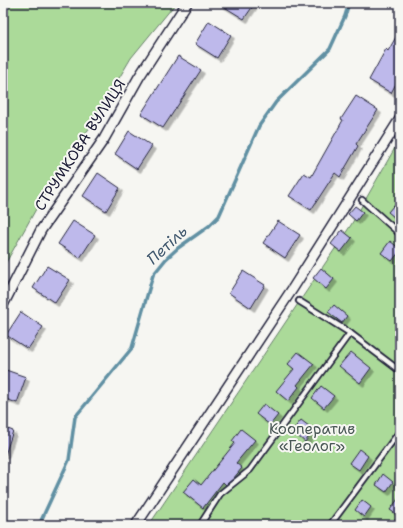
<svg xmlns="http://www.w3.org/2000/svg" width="403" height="528" font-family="'Shantell Sans',sans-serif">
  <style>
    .green { fill: #abda99; stroke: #667e6a }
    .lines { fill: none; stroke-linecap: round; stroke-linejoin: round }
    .stream { stroke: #6190a3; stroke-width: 3.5 }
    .building { fill: #beb9eb; stroke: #22223b; filter: url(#shadow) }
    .lane-casing { stroke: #22223b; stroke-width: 8 }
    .street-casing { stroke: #22223b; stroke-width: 12 }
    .lane { stroke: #f6f6f2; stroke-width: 4.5 }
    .street { stroke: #f6f6f2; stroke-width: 9 }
    .labels { text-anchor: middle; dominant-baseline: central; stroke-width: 4; stroke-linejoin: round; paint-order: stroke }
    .street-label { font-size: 15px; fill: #22223b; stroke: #f6f6f2 }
    .park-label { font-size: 15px; fill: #4b5957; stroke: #f6f6f2 }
    .water-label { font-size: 16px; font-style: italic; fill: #42596f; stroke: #f6f6f2 }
  </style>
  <defs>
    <filter id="shadow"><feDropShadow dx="3.5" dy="3.5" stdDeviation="0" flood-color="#0004"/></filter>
  </defs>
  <rect width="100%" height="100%" fill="#f6f6f2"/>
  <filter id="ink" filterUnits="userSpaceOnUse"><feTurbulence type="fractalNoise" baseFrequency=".025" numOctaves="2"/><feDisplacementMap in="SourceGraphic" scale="8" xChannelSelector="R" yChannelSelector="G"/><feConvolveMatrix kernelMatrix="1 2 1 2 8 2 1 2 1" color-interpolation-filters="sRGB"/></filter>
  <g filter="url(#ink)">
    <g class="green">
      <polygon points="3,3 176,3 131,58 90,127 45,193 3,268"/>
      <polygon points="400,139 400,525 149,525 351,225"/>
    </g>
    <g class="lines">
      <polyline class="stream" points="39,525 69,460 75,417 132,348 153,275 166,259 178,248 209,226 219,216 259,126 276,102 330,49 345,16 349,3"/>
    </g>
    <g class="building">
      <polygon points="218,3 255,3 244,19"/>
      <polygon points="209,21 231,35 217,58 195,44"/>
      <polygon points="400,30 400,76 391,93 369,80 386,49 388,51"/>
      <polygon points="178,56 201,70 163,128 141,114"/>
      <polygon points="356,96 378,110 356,144 358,146 340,177 335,173 311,210 289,196 304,173 311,177 343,120 341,119"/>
      <polygon points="129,131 152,146 137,169 115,154"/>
      <polygon points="98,173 120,188 106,211 83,196"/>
      <polygon points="394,205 400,210 400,222 388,212"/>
      <polygon points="355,206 363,212 356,221 348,214"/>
      <polygon points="73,221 95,235 80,258 58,244"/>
      <polygon points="278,221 300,235 285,258 263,243"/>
      <polygon points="342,230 352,238 341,252 331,244"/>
      <polygon points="390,241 400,249 400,251 392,261 381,253"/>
      <polygon points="47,266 70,280 55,303 33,288"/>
      <polygon points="321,268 334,279 326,289 313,278"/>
      <polygon points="243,271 265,285 251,308 229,293"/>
      <polygon points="334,305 347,316 342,323 328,312"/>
      <polygon points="21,312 43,327 28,349 6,335"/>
      <polygon points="298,352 314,364 297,385 299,387 288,401 276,391 294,369 288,364"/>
      <polygon points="351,352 371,368 360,383 339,366"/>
      <polygon points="3,369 26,377 17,403 3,398"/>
      <polygon points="321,386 334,396 324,408 312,398"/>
      <polygon points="264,404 278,415 270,425 256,414"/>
      <polygon points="301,420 314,430 305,442 292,431"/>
      <polygon points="3,427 13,431 5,455 3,455"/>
      <polygon points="241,429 255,440 236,463 242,468 233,479 226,485 223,482 203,508 183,492 194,479 201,485 235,443 232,441"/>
      <polygon points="359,449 368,456 359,470 349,463"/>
      <polygon points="383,474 393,482 386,492 376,485"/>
      <polygon points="400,496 400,517 390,510"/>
      <polygon points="362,500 371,507 364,517 355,510"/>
    </g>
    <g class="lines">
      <defs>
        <g id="lane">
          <polyline points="362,200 400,234"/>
          <polyline points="299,301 350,333 400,371"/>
          <polyline points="200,525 220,494 250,470 350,333"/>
          <polyline points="330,525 400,431"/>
        </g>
        <g id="street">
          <polyline points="3,305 41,230 104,139 139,77 187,3"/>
          <polyline points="136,525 293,288 400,119"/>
        </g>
      </defs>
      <use href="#lane" class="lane-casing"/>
      <use href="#street" class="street-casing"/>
      <use href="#lane" class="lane"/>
      <use href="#street" class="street"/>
    </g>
  </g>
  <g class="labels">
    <g class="street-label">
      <text transform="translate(80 145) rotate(-57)">СТРУМКОВА ВУЛИЦЯ</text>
    </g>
    <g class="park-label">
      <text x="312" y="429">Кооператив<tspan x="312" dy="17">«Геолог»</tspan></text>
    </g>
    <g class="water-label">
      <text transform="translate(167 245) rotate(-43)">Петіль</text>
    </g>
  </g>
  <rect width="403" height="528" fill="none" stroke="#f6f6f2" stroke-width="16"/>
  <rect x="8" y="8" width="387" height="512" fill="none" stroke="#22223b" stroke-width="1.5" filter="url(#ink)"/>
</svg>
